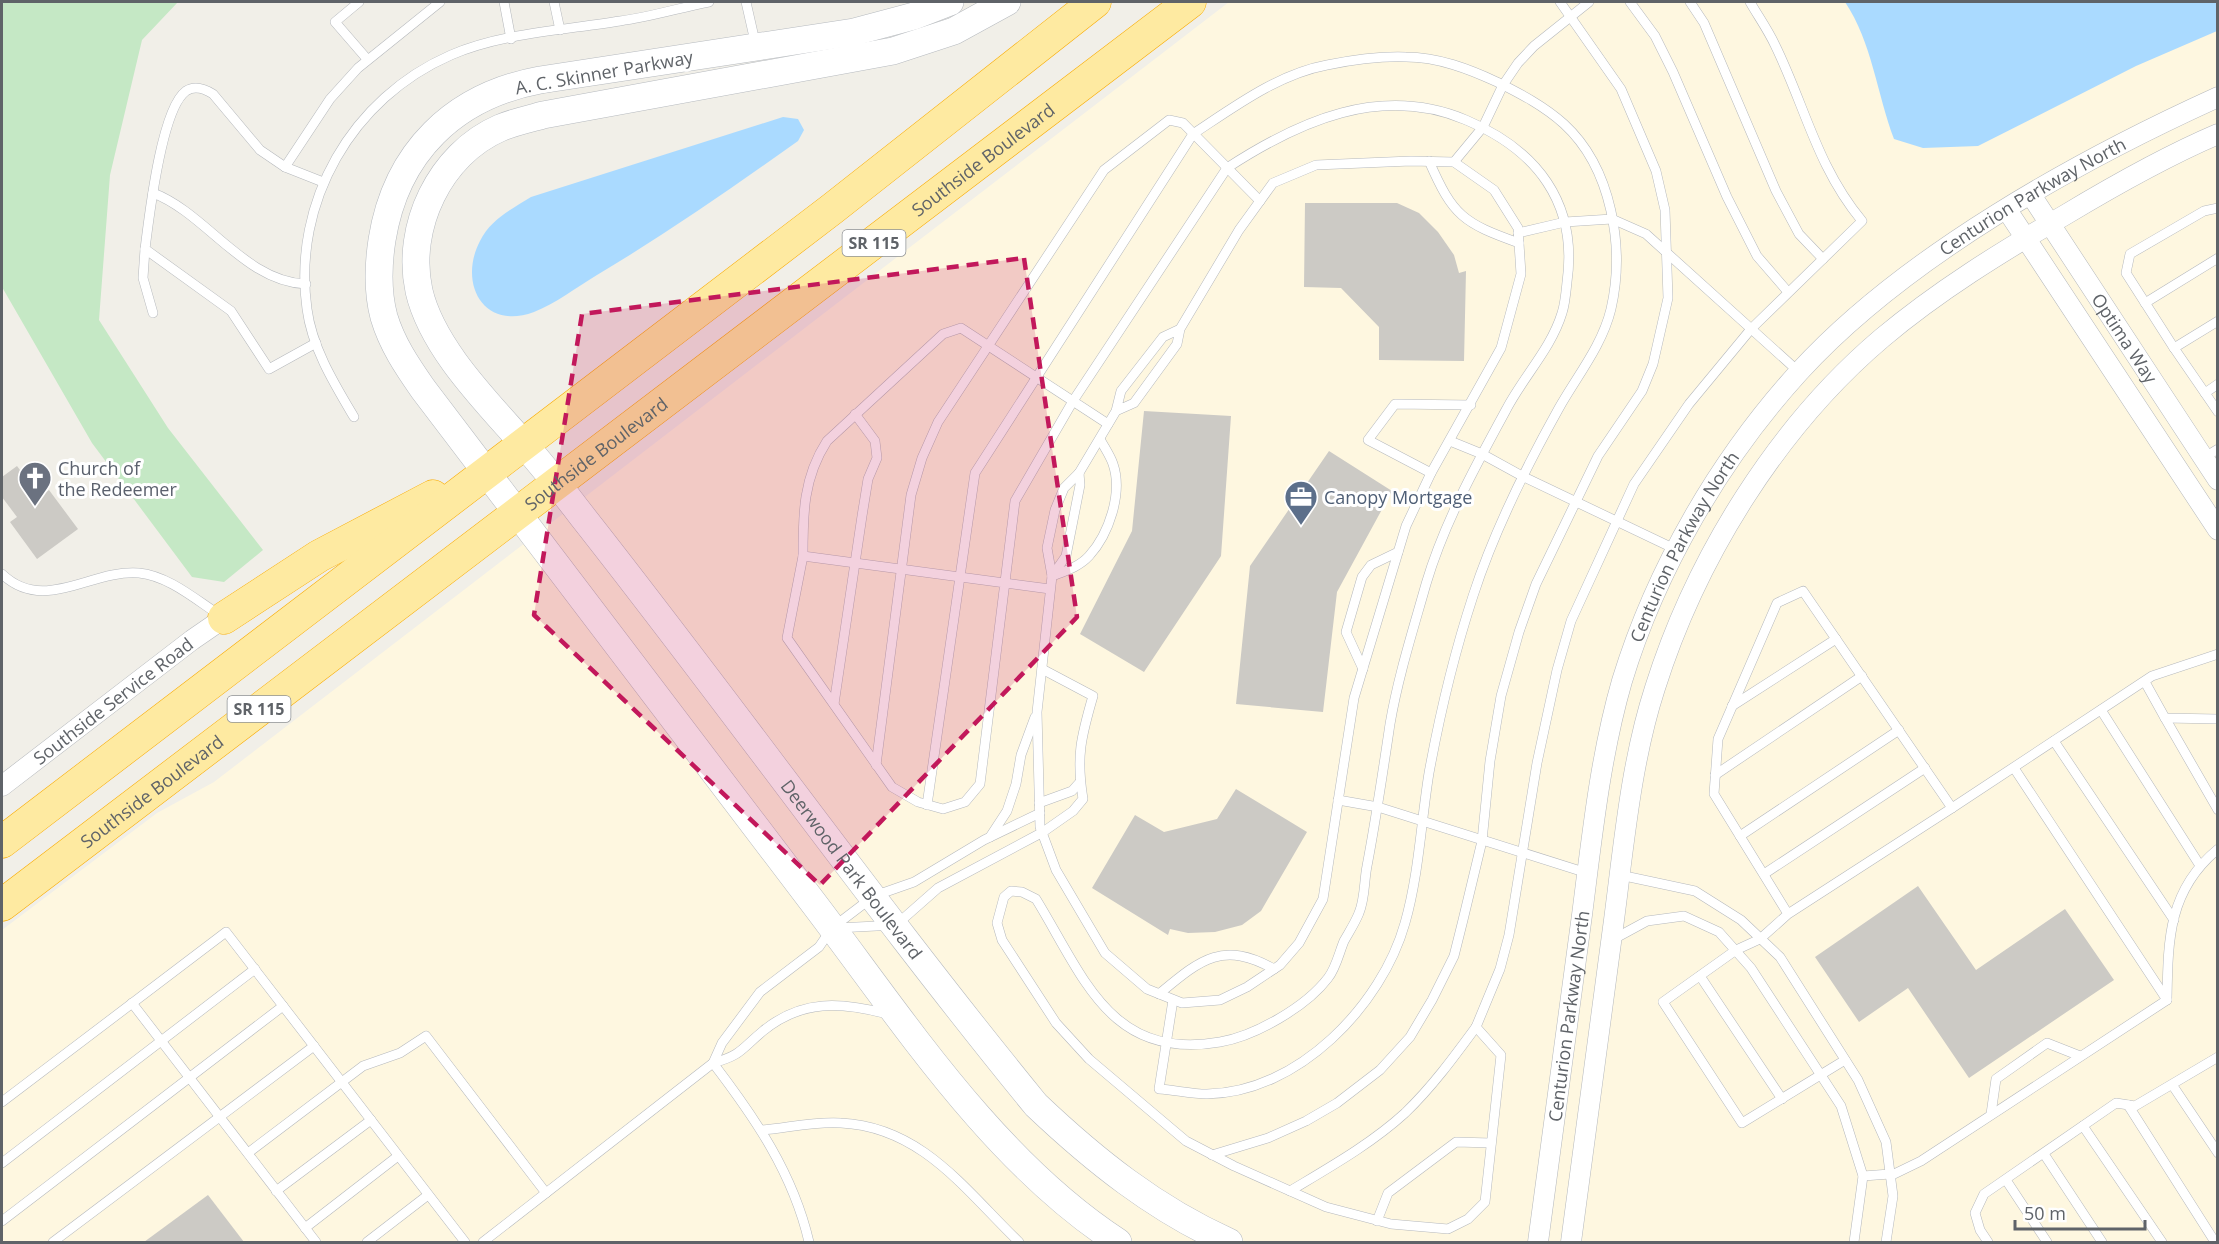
<svg xmlns="http://www.w3.org/2000/svg" width="2219" height="1244" font-family="'Open Sans',sans-serif">
  <style>
    .commercial { fill: #fef7e0 }
    .green { fill: #c5e8c5 }
    .water { fill: #aadaff }
    .building { fill: #cccac5 }
    .lines { fill: none; stroke-linecap: round; stroke-linejoin: round }
    .service-casing { stroke: #b5b8bc; stroke-width: 10 }
    .minor-casing { stroke: #b5b8bc; stroke-width: 21 }
    .secondary-casing { stroke: #b6babf; stroke-width: 28 }
    .trunk-casing { stroke: #f9ab00; stroke-width: 33 }
    .service { stroke: #fff; stroke-width: 9 }
    .minor { stroke: #fff; stroke-width: 20 }
    .secondary { stroke: #fff; stroke-width: 27 }
    .trunk { stroke: #feeaa1; stroke-width: 32 }
    .marked { fill: #c2185b; fill-opacity: 0.2; stroke: #c2185b; stroke-width: 4.5; stroke-dasharray: 12 8; stroke-linejoin: round }
    .labels { text-anchor: middle; dominant-baseline: central; stroke-width: 6; stroke-linejoin: round; paint-order: stroke }
    .shield { fill: #fff; stroke: #8f9295; stroke-width: 1.5 }
    .shield-label { font-size: 16px; font-weight: bold; fill: #5f6368 }
    .street-label { font-size: 18px; fill: #5f6368; stroke: #fff }
    .worship-label { font-size: 18px; fill: #5b616d; stroke: #fff; text-anchor: start }
    .service-label { font-size: 18px; fill: #4e5e75; stroke: #fff; text-anchor: start }
  </style>
  <rect width="100%" height="100%" fill="#f1efe8"/>
  <polygon class="commercial" points="1229,2 2217,2 2217,1242 2,1242 2,930 157,813 214,782"/>
  <polygon class="green" points="2,2 178,2 142,40 110,175 99,320 168,428 263,550 224,582 192,577 92,443 2,287"/>
  <g class="water">
    <path d="M1845 2H2217V31L2136 66 1978 146 1923 148 1894 139C1877 94 1872 42 1845 2Z"/>
    <path d="M783 117 798 119 804 130 798 141C732 188 666 234 597 275 577 287 555 304 534 312 483 331 458 283 480 241 491 219 512 209 531 197Z"/>
  </g>
  <g class="building">
    <polygon points="1305,203 1397,203 1419,213 1438,232 1454,255 1459,273 1466,271 1464,361 1379,360 1379,327 1341,288 1304,287"/>
    <polygon points="1144,411 1231,416 1221,556 1144,672 1080,634 1132,531"/>
    <polygon points="1329,451 1392,491 1337,592 1323,712 1236,704 1250,566"/>
    <polygon points="17,466 40,497 49,490 78,529 37,559 10,522 17,517 2,497 2,477"/>
    <polygon points="1236,789 1307,832 1261,911 1242,925 1215,932 1188,933 1170,929 1168,935 1092,888 1135,815 1164,832 1217,819"/>
    <polygon points="1918,886 1976,970 2065,909 2114,980 1969,1078 1908,988 1859,1022 1815,957"/>
    <polygon points="208,1195 244,1242 144,1242"/>
  </g>
  <g class="lines">
    <defs>
      <g id="service">
        <polyline points="359,2 335,22 367,59"/>
        <polyline points="504,2 511,39"/>
        <polyline points="554,2 560,30"/>
        <polyline points="746,2 756,46"/>
        <polyline points="1630,2 1655,36 1673,72 1727,197 1757,256 1788,292"/>
        <polyline points="1690,2 1704,23 1776,191 1799,234 1823,259"/>
        <path d="M1429 161C1453 216 1463 223 1519 243"/>
        <polyline points="1454,162 1483,127 1503,85 1518,63 1534,46 1589,2"/>
        <polyline points="285,167 330,99 358,68 440,2"/>
        <path d="M153 193C206 213 245 282 306 284"/>
        <polyline points="1518,233 1565,222 1612,219 1646,234 1799,372"/>
        <polyline points="145,249 143,278 153,313"/>
        <polyline points="2145,303 2218,258"/>
        <polyline points="2218,321 2174,348 2218,412"/>
        <path d="M316 343 269 369 231 311 145 249C149 218 161 109 186 91 195 85 205 89 213 94L260 150 285 167 323 182"/>
        <polyline points="2174,348 2126,273 2130,254 2204,211 2218,208"/>
        <polyline points="2205,393 2218,384"/>
        <polyline points="1116,411 1134,403 1177,344 1180,329 1239,230 1273,183 1316,165 1411,161 1454,162 1494,190 1518,228 1521,274 1501,348 1431,473 1406,526 1354,698 1323,899 1299,943 1280,965 1247,987 1220,1000 1182,1003 1147,989 1105,953 1056,870 1040,827 1037,712 1052,576 1047,548 1055,510 1064,488 1079,473 1116,411 1121,391 1163,337 1180,329"/>
        <path d="M354 417C335 385 312 348 307 309 292 202 352 98 451 55 502 33 565 30 620 21 650 17 679 8 709 2"/>
        <polyline points="1450,441 1482,454 1524,477 1677,550"/>
        <polyline points="2203,458 2218,449"/>
        <polyline points="1431,473 1368,440 1395,404 1471,405"/>
        <path d="M803 556C803 514 803 478 827 441L943 334 961 328 1108 424"/>
        <path d="M2 574C44 614 91 569 139 573 169 576 196 600 221 616"/>
        <path d="M1052 576C1065 571 1079 567 1089 556 1109 534 1123 493 1113 464 1110 455 1104 447 1100 439"/>
        <polyline points="1052,576 1066,556 1080,485 1079,473"/>
        <path d="M1050 589 803 556 787 638 892 787 918 802 943 809 965 802 980 784 1015 501 1073 401 1227 168C1299 121 1381 84 1466 120 1537 150 1578 203 1567 282 1566 292 1565 304 1562 313 1551 349 1523 377 1506 410 1476 465 1444 523 1426 584 1413 630 1398 677 1390 724 1383 771 1376 819 1367 866 1364 881 1365 899 1359 913 1355 923 1349 932 1344 941 1339 953 1336 968 1328 978 1306 1007 1255 1036 1220 1042 1110 1061 1084 977 1036 899L1022 892 1011 891 1004 897 997 923 1002 940 1056 1023 1089 1059 1186 1141 1234 1166 1326 1207 1391 1224 1448 1229 1468 1219 1485 1202 1501 1055 1476 1027 1500 969 1509 935 1537 763 1557 670 1571 621 1634 484 1689 404 1751 329 1862 221C1817 167 1805 106 1775 45 1768 30 1758 16 1750 2"/>
        <polyline points="1363,669 1346,632 1362,577 1371,565 1398,552"/>
        <polyline points="2145,682 2165,718 2218,719"/>
        <polyline points="834,704 862,516 868,479 877,458 875,441 855,414"/>
        <polyline points="1732,706 1836,639"/>
        <polyline points="2101,710 2199,864"/>
        <polyline points="2165,718 2218,810"/>
        <polyline points="2054,741 2174,920"/>
        <polyline points="876,765 911,495 922,458 938,422 1104,170 1169,120 1183,123 1260,201"/>
        <polyline points="2014,768 2167,1000"/>
        <polyline points="1715,775 1862,676"/>
        <polyline points="1338,800 1378,807 1587,873"/>
        <polyline points="1039,803 1072,791 1080,782"/>
        <path d="M927 805 975 473 1193 134C1234 107 1278 74 1327 65 1352 60 1380 56 1406 57 1438 57 1469 69 1497 82 1521 94 1544 106 1564 124 1612 168 1625 248 1611 309 1602 346 1577 376 1559 408 1526 467 1494 531 1473 596 1454 654 1440 713 1429 773 1421 822 1419 874 1405 923 1382 1005 1298 1093 1207 1094 1191 1094 1175 1090 1159 1089L1173 1000"/>
        <polyline points="1952,808 2152,676 2218,654"/>
        <polyline points="1740,836 1899,730"/>
        <polyline points="990,837 1007,811 1016,784 1021,755 1035,717"/>
        <polyline points="1764,874 1925,768"/>
        <polyline points="1620,875 1695,891 1741,920 1780,957 1858,1080 1886,1142 1893,1196 1886,1242"/>
        <polyline points="1788,914 1714,794 1718,739 1777,603 1803,591 1952,808 1788,914 1760,939 1736,950 1663,1002 1742,1123 1845,1060"/>
        <path d="M837 928 896 925 938 888 1043 832 1073 811 1083 799C1076 757 1081 737 1093 696L1042 669"/>
        <polyline points="1612,940 1647,921 1684,916 1719,932 1751,968 1841,1106 1863,1176 1854,1242"/>
        <polyline points="1700,976 1782,1099"/>
        <path d="M1159 994C1200 960 1222 940 1274 969"/>
        <polyline points="132,1003 316,1242"/>
        <polyline points="713,1063 722,1043 760,992 819,947 832,928 874,896 914,882 984,840 1040,813"/>
        <path d="M713 1063C755 1118 793 1173 809 1242"/>
        <polyline points="2173,1086 2218,1153"/>
        <polyline points="2,1102 226,932 465,1242"/>
        <polyline points="2128,1105 2215,1242"/>
        <polyline points="1991,1114 1996,1079 2047,1043 2080,1056"/>
        <polyline points="2083,1126 2162,1242"/>
        <path d="M762 1130C787 1128 815 1121 841 1123 922 1127 965 1190 1019 1242"/>
        <polyline points="248,1153 363,1066 400,1053 426,1036 546,1193"/>
        <polyline points="2044,1154 2102,1242"/>
        <polyline points="1212,1155 1268,1138 1306,1121 1337,1103 1380,1070 1410,1037 1432,1000 1454,956 1463,920 1482,841 1490,761 1501,696 1519,632 1536,584 1598,456 1642,391 1653,364 1668,298 1665,210 1656,171 1621,89 1560,2"/>
        <polyline points="2,1163 255,969"/>
        <polyline points="1863,1176 1890,1174"/>
        <path d="M1890 1176 1921 1161 2167 1000C2168 940 2168 890 2218 849"/>
        <polyline points="2006,1180 2047,1242"/>
        <polyline points="276,1191 371,1120"/>
        <path d="M1290 1191C1330 1167 1371 1144 1405 1113 1432 1087 1454 1057 1476 1027"/>
        <polyline points="2,1221 283,1006"/>
        <polyline points="1377,1221 1388,1193 1456,1142 1491,1143"/>
        <polyline points="305,1228 398,1156"/>
        <polyline points="53,1242 314,1046"/>
        <polyline points="367,1242 428,1195"/>
        <path d="M483 1242 713 1063C742 1055 741 1049 763 1031 802 999 841 1002 887 1014"/>
        <polyline points="1988,1242 1980,1230 1975,1213 1984,1194 2116,1103 2135,1106 2218,1057"/>
      </g>
      <g id="minor">
        <path id="s1" d="M2031 195 2218 480"/>
        <polyline points="2007,210 2218,530"/>
        <path id="s2" d="M2 786 192 640 224 618"/>
        <path id="s3" d="M1538 1242C1553 1133 1567 1024 1582 915 1592 837 1600 757 1622 681 1656 569 1720 459 1799 372 1904 257 2077 161 2218 97"/>
        <path d="M1571 1242C1585 1135 1600 1028 1614 920 1624 843 1631 762 1655 688 1696 558 1777 427 1882 338 1938 291 2001 252 2065 215 2115 185 2164 157 2218 134"/>
      </g>
      <g id="secondary">
        <path d="M950 2 914 16 854 32 540 80C454 96 396 152 382 240 378 266 377 291 384 317 392 344 407 366 423 389 553 560 682 731 812 901 902 1019 992 1160 1118 1242"/>
        <path id="s4" d="M1007 2 954 31 893 51 543 115C529 119 514 122 500 128 440 154 405 227 419 291 432 347 485 400 522 442 543 466 563 491 582 516 735 710 879 913 1036 1105 1094 1160 1155 1209 1229 1242"/>
      </g>
      <g id="trunk">
        <polyline points="224,618 319,556 433,496"/>
        <polyline points="2,842 832,209 1095,2"/>
        <path id="s5" d="M2 905 1190 2"/>
      </g>
    </defs>
    <use href="#service" class="service-casing"/>
    <use href="#minor" class="minor-casing"/>
    <use href="#secondary" class="secondary-casing"/>
    <use href="#trunk" class="trunk-casing"/>
    <use href="#service" class="service"/>
    <use href="#minor" class="minor"/>
    <use href="#secondary" class="secondary"/>
    <use href="#trunk" class="trunk"/>
  </g>
  <path class="marked" d="M1024 258 1077 617 820 885 534 615 582 314Z"/>
  <defs>
    <symbol id="church-pin" viewBox="-11 -11 22 30"><path d="M0 17L-7.5 6A9.5 9.5 0 1 1 7.5 6Z" fill="#6b7280" stroke="#fff"/><path d="M-1.2-6h2.4v3.5h3.3v2.4h-3.3V6h-2.4V-.1h-3.3v-2.4h3.3Z" fill="#fff"/></symbol>
    <symbol id="office-pin" viewBox="-11 -11 22 30"><path d="M0 17L-7.5 6A9.5 9.5 0 1 1 7.5 6Z" fill="#5c6f8a" stroke="#fff"/><path d="M-6-3h4V-5.5h4V-3h4V5H-6ZM-1-4.5V-3h2v-1.5ZM-6 0V1H6V0Z" fill="#fff"/></symbol>
  </defs>
  <g fill-rule="evenodd">
    <use href="#church-pin" x="16" y="459" width="38" height="52"/>
    <use href="#office-pin" x="1282" y="478" width="38" height="52"/>
  </g>
  <g class="labels">
    <g class="shield">
      <rect x="842.5" y="230" width="63" height="26" rx="4.5"/>
      <rect x="227.5" y="696" width="63" height="26" rx="4.5"/>
    </g>
    <g class="shield-label">
      <text x="874" y="243">SR 115</text>
      <text x="259" y="709">SR 115</text>
    </g>
    <g class="street-label">
      <text transform="translate(604 72) rotate(-10)">A. C. Skinner Parkway</text>
      <text stroke="none"><textPath href="#s5" startOffset="1232">Southside Boulevard</textPath></text>
      <text stroke="none"><textPath href="#s3" startOffset="1220">Centurion Parkway North</textPath></text>
      <text stroke="none"><textPath href="#s1" startOffset="171">Optima Way</textPath></text>
      <text stroke="none"><textPath href="#s5" startOffset="746">Southside Boulevard</textPath></text>
      <text stroke="none"><textPath href="#s3" startOffset="716">Centurion Parkway North</textPath></text>
      <text stroke="none"><textPath href="#s2" startOffset="140">Southside Service Road</textPath></text>
      <text stroke="none"><textPath href="#s5" startOffset="188">Southside Boulevard</textPath></text>
      <text stroke="none"><textPath href="#s4" startOffset="1446">Deerwood Park Boulevard</textPath></text>
      <text stroke="none"><textPath href="#s3" startOffset="228">Centurion Parkway North</textPath></text>
    </g>
    <g class="worship-label">
      <text x="58" y="468">Church of<tspan x="58" dy="21">the Redeemer</tspan></text>
    </g>
    <g class="service-label">
      <text x="1324" y="497">Canopy Mortgage</text>
    </g>
  </g>
  <rect width="2219" height="1244" fill="none" stroke="#5f6368" stroke-width="6"/>
  <path d="M2015 1220v9h130v-9" fill="none" stroke="#5f6368" stroke-width="3"/>
  <text x="2024" y="1220" font-size="18" fill="#5f6368" stroke="#ffffff" stroke-width="4.5" paint-order="stroke">50 m</text>
</svg>
